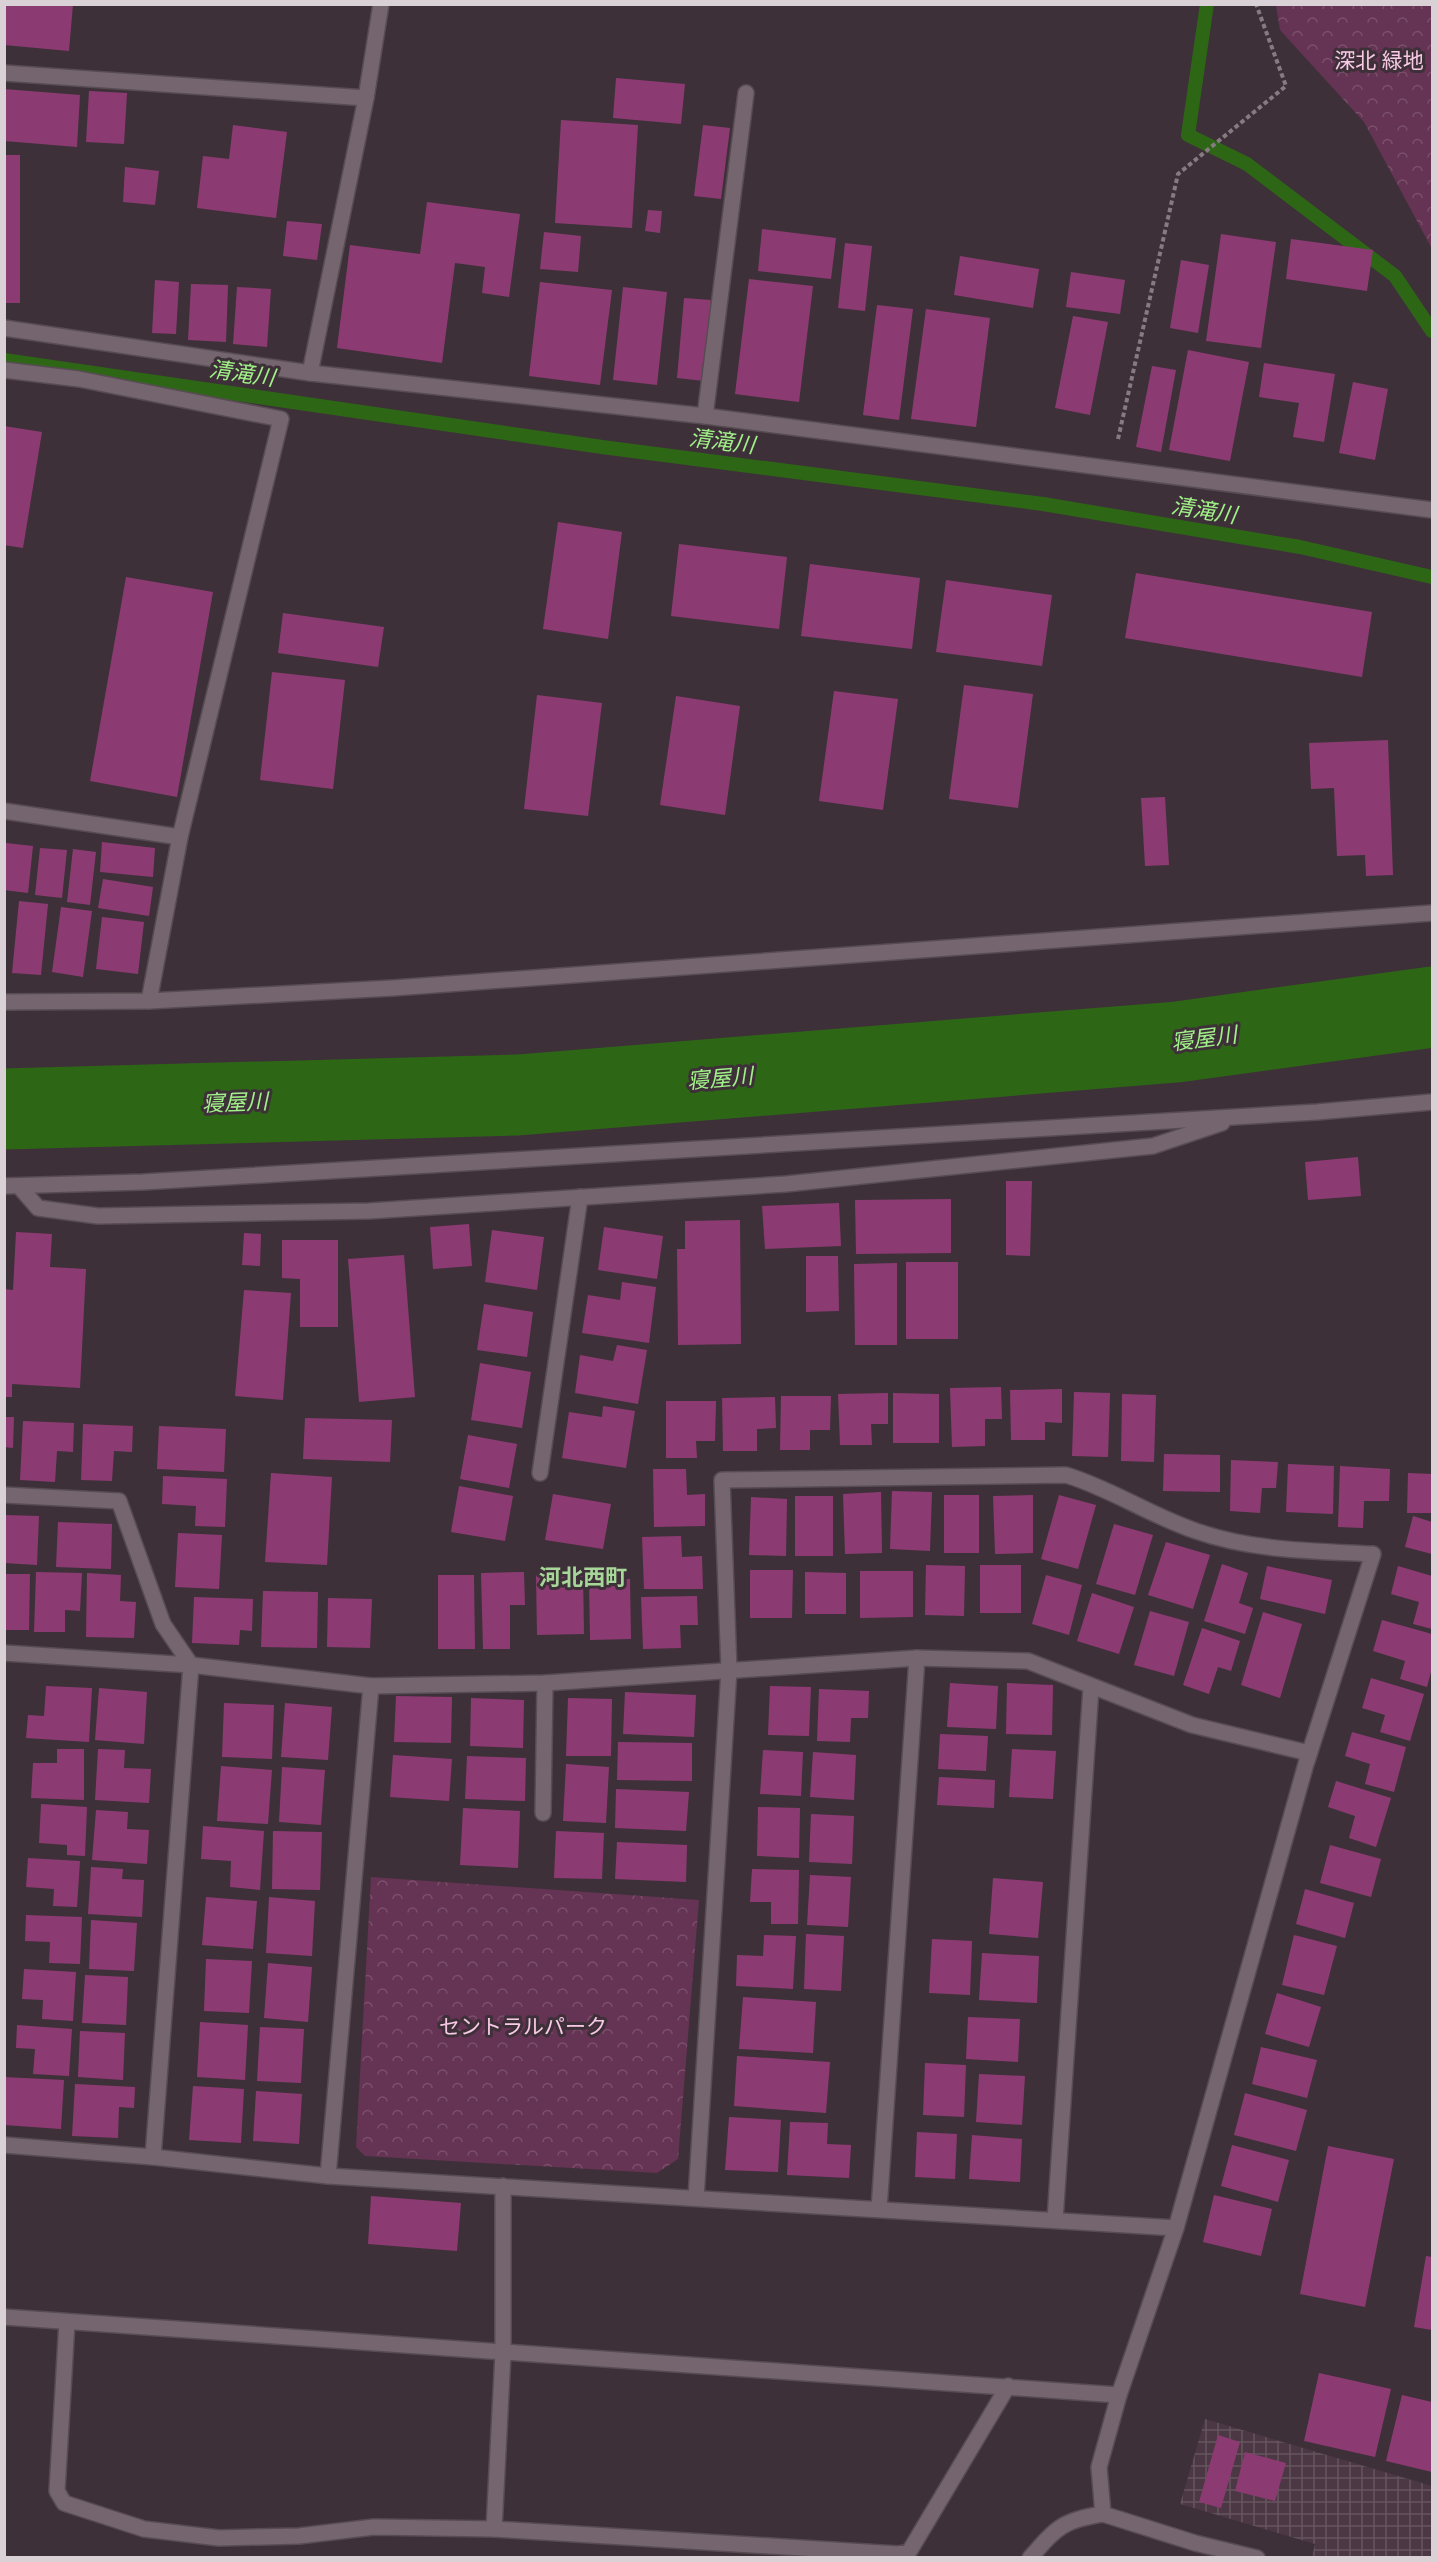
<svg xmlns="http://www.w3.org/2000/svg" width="1437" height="2562" font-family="Quicksand,'Noto Sans JP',sans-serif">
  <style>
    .industrial { fill: url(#industrial-grid) }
    .forest { fill: url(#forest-crowns) }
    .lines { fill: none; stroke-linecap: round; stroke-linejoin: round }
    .stream { stroke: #2d6716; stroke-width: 14 }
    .river { stroke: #2d6716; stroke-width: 81 }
    .building { fill: #8c3b72 }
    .lane-casing { stroke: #584c53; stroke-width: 18 }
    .street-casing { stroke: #584c53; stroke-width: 18 }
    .path { stroke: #877b82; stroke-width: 4; stroke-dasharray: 4.5 3; stroke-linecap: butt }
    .lane { stroke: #75656e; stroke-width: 15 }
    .street { stroke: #75656e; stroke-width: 15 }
    .labels { text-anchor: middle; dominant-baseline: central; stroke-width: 6; stroke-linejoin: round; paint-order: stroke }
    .park-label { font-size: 21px; fill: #f8cae6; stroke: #3e3039 }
    .water-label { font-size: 22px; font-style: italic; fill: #a1f189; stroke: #3e3039 }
    .neighbourhood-label { font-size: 22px; font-weight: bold; fill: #a7d798; stroke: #3e3039 }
  </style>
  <defs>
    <pattern id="industrial-grid" width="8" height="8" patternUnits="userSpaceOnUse" patternTransform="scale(1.5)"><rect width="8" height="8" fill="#4c3844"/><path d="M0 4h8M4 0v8" fill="none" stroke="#65545e"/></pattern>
    <pattern id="forest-crowns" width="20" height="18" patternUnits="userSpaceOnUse" patternTransform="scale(1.5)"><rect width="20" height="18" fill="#653353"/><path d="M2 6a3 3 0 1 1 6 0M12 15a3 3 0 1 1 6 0" fill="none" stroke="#7a506b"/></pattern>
  </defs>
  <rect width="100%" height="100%" fill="#3e3039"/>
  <polygon class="industrial" points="1205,2419 1432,2486 1432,2557 1312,2557 1315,2544 1180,2504"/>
  <g class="forest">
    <polygon points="1276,5 1432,5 1432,249 1364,122 1280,30"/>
    <polygon points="371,1877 699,1900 678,2159 657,2173 365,2156 356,2147"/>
  </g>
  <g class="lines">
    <g class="stream">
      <polyline points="1207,4 1188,135 1247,164 1395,276 1432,331"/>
      <polyline points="4,360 602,447 1043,504 1300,547 1432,577"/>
    </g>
    <polyline class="river" points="4,1109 518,1095 1177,1042 1432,1007"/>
  </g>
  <g class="building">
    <polygon points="4,4 73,4 69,51 4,45"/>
    <polygon points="616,78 685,84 681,124 613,118"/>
    <polygon points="4,89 80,95 77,147 4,141"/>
    <polygon points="89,91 127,93 124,144 86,142"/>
    <polygon points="561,120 638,125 632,228 555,223"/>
    <polygon points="233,125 287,132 276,218 197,208 203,156 229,159"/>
    <polygon points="703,125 730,128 721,199 694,196"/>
    <rect x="5" y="155" width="15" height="148"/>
    <polygon points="125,167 159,171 155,205 123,202"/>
    <polygon points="427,202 520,214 509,297 482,293 485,267 455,263 442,363 337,348 350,245 420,254"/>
    <polygon points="648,210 662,211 660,233 645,231"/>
    <polygon points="287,221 322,224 317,260 283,256"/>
    <polygon points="762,229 836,238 831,279 758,271"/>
    <polygon points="544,232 581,236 578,272 540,269"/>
    <polygon points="1221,234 1276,242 1261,348 1206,341"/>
    <polygon points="1291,239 1373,250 1367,291 1286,279"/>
    <polygon points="845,243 872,246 865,311 838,308"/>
    <polygon points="960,256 1039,269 1033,308 954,295"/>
    <polygon points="1181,260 1209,265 1198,333 1170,328"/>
    <polygon points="1071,272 1125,280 1120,314 1066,307"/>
    <polygon points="749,279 813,286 799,402 735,394"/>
    <polygon points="155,280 179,282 176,334 152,333"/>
    <polygon points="540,282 612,290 600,385 529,376"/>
    <polygon points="191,284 228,285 226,342 188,340"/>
    <polygon points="237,287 271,289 267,347 233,344"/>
    <polygon points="623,287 667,292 657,385 613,380"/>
    <polygon points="684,298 711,300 704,381 677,378"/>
    <polygon points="877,305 913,309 899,420 863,415"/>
    <polygon points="926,309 990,318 976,427 911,419"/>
    <polygon points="1073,316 1108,322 1090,415 1055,408"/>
    <polygon points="1188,350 1249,362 1230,461 1169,450"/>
    <polygon points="1264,363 1335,374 1324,442 1293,437 1299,403 1259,397"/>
    <polygon points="1152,366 1176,370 1161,452 1136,447"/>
    <polygon points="1353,382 1388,389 1375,460 1339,453"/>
    <polygon points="4,426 42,432 23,548 4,545"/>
    <polygon points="558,522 622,532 608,639 543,629"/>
    <polygon points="679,544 787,557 779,629 671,616"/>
    <polygon points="810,564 920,578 912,649 801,636"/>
    <polygon points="1136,573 1372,612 1362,677 1125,638"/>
    <polygon points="126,577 213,592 177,797 90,781"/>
    <polygon points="946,580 1052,595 1042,666 936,652"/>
    <polygon points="283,613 384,627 378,667 278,653"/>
    <polygon points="272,672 345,680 333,789 260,780"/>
    <polygon points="964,685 1033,694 1018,808 949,799"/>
    <polygon points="834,691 898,699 883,810 819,801"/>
    <polygon points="537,695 602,703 588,816 524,809"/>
    <polygon points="676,696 740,706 725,815 660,805"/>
    <polygon points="1388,740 1393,875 1366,876 1365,855 1337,856 1334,788 1311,789 1309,743"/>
    <polygon points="1165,797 1169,865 1145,866 1141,798"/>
    <polygon points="102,842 155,848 153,877 100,872"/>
    <polygon points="6,843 33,846 28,893 4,890"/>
    <polygon points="40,848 67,850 62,898 35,895"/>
    <polygon points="73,849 96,852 90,905 67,902"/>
    <polygon points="103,879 153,887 149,916 98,908"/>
    <polygon points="19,901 48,904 41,975 12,973"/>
    <polygon points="61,907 92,911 83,977 52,972"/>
    <polygon points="102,917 144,922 138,974 96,969"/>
    <polygon points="1358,1157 1361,1196 1308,1200 1305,1162"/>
    <polygon points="1006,1181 1032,1181 1030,1256 1006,1255"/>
    <polygon points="951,1199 951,1253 856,1254 855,1200"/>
    <polygon points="839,1203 841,1246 765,1249 762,1206"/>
    <polygon points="740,1220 741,1344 678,1345 677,1249 685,1249 685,1221"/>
    <polygon points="469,1224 472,1266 433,1269 430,1227"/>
    <polygon points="604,1227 663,1236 657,1279 598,1270"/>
    <polygon points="492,1230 544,1237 537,1290 485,1282"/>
    <polygon points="16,1232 52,1234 50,1267 86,1269 80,1388 12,1384 12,1397 4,1397 4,1289 13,1290"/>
    <polygon points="244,1233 261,1234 260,1266 242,1265"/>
    <polygon points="282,1240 338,1240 338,1327 300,1327 300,1279 282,1278"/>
    <polygon points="404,1255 415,1397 359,1402 348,1259"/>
    <polygon points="806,1256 838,1256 839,1311 806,1312"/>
    <rect x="906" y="1262" width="52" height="77"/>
    <polygon points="897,1263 897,1345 855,1345 854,1264"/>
    <polygon points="622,1282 656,1287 649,1343 582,1333 588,1295 620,1300"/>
    <polygon points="244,1290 291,1293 283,1400 235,1396"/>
    <polygon points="484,1304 533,1312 527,1357 477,1350"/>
    <polygon points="617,1345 647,1350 638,1404 575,1393 580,1355 613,1361"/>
    <polygon points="480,1363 531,1372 522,1428 471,1420"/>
    <polygon points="1001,1387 1002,1419 985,1419 985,1446 952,1447 950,1388"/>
    <polygon points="1062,1389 1062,1423 1045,1422 1045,1440 1011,1440 1010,1390"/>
    <polygon points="1074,1392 1110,1393 1108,1457 1072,1456"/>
    <polygon points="888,1393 888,1424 871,1424 872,1445 840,1445 838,1394"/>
    <polygon points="893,1393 939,1394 939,1443 893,1443"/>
    <polygon points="1122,1394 1156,1395 1154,1462 1121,1461"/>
    <polygon points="781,1396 831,1396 830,1430 810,1430 810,1450 780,1450"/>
    <polygon points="775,1397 776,1428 757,1429 757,1451 723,1451 722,1398"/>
    <polygon points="666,1401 716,1401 715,1441 696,1441 697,1458 666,1458"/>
    <polygon points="603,1406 635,1411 626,1468 562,1458 569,1412 602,1417"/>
    <polygon points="4,1417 14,1417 13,1448 4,1447"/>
    <polygon points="305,1418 392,1420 390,1462 303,1459"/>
    <polygon points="23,1421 74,1423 73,1452 57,1451 55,1482 20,1480"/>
    <polygon points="83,1424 133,1426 132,1452 114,1451 112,1481 81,1480"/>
    <polygon points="159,1426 226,1429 224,1472 157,1469"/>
    <polygon points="468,1435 517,1444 509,1488 460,1479"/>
    <polygon points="1164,1454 1220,1455 1220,1492 1163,1491"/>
    <polygon points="1231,1460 1278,1462 1276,1488 1262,1488 1260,1513 1230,1511"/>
    <polygon points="1288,1464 1334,1466 1333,1514 1286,1512"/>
    <polygon points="1340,1466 1390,1469 1389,1501 1364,1501 1363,1528 1338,1527"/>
    <polygon points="653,1469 686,1469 687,1495 705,1494 705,1526 654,1527"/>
    <polygon points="271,1473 332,1477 327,1565 265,1562"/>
    <polygon points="1408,1473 1432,1474 1432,1513 1407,1513"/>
    <polygon points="163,1476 227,1479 225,1527 195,1526 196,1506 162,1504"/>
    <polygon points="459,1486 513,1496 505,1541 451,1532"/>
    <polygon points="892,1491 932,1492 930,1551 890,1549"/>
    <polygon points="881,1492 882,1553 845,1554 843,1494"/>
    <polygon points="553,1494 611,1504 603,1549 545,1540"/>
    <rect x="944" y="1495" width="35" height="58"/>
    <polygon points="1033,1495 1033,1553 995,1554 993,1496"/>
    <polygon points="1059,1495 1096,1505 1078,1569 1041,1559"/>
    <rect x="795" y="1496" width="38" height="60"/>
    <polygon points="751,1497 787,1499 786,1556 749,1555"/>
    <polygon points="4,1515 39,1516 37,1565 4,1563"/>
    <polygon points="1413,1516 1432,1522 1432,1554 1405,1547"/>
    <polygon points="58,1522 112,1524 111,1569 56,1567"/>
    <polygon points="1114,1524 1153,1535 1135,1595 1096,1584"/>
    <polygon points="178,1533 222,1535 219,1589 175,1587"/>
    <polygon points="681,1536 682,1557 702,1556 703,1589 644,1589 642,1537"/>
    <polygon points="1166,1542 1210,1555 1193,1609 1148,1595"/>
    <polygon points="1222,1564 1248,1573 1239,1603 1253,1608 1245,1634 1204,1621"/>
    <polygon points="926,1565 965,1566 964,1616 925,1615"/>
    <rect x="980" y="1565" width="41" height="48"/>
    <polygon points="1267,1566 1332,1580 1325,1614 1260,1599"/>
    <polygon points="1398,1566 1432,1576 1432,1629 1413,1624 1419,1602 1391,1594"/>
    <polygon points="750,1570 793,1570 792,1618 750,1618"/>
    <polygon points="860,1571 913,1571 913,1617 860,1618"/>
    <polygon points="36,1572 82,1573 80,1611 65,1610 65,1632 34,1632"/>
    <polygon points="524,1572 525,1605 510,1605 510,1649 483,1649 481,1573"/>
    <polygon points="805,1572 846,1573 846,1614 805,1614"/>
    <polygon points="87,1573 121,1575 120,1601 136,1602 134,1638 86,1637"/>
    <polygon points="4,1574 30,1574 29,1630 4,1630"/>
    <polygon points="583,1574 584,1634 537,1635 536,1575"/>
    <polygon points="438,1575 474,1575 475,1649 438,1649"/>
    <polygon points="1046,1575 1082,1585 1069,1635 1032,1624"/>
    <polygon points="630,1579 631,1639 590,1640 589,1580"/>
    <polygon points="263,1591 318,1592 317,1648 261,1647"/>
    <polygon points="1092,1593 1134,1607 1119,1654 1077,1641"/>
    <polygon points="697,1596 698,1625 680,1625 681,1648 643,1649 641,1597"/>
    <polygon points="194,1597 253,1599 252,1631 240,1630 239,1645 192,1643"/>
    <polygon points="328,1598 372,1599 370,1648 327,1647"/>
    <polygon points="1150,1611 1189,1622 1174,1676 1134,1665"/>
    <polygon points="1263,1612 1302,1624 1280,1698 1241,1685"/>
    <polygon points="1382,1620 1432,1634 1432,1668 1427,1687 1400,1679 1405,1661 1373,1651"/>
    <polygon points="1202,1628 1240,1641 1231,1671 1218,1667 1209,1694 1183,1685"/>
    <polygon points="1371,1678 1424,1694 1410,1741 1380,1732 1385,1715 1362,1708"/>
    <polygon points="950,1683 998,1686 996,1729 947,1727"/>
    <polygon points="1007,1683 1053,1685 1052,1735 1006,1734"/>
    <polygon points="46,1686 92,1688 89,1742 26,1738 28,1715 44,1716"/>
    <polygon points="770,1686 811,1687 809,1736 768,1735"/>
    <polygon points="99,1688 147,1692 144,1744 95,1740"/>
    <polygon points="819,1689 869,1691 868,1718 851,1718 850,1742 817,1741"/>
    <polygon points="625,1692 696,1695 694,1737 623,1734"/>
    <polygon points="396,1696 452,1697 451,1743 394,1742"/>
    <polygon points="471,1698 524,1700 523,1748 470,1746"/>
    <polygon points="568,1698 612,1699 611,1756 566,1756"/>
    <polygon points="224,1703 274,1705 272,1759 222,1757"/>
    <polygon points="285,1703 332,1707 328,1760 281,1757"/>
    <polygon points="1352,1732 1406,1747 1394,1792 1365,1784 1370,1764 1345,1756"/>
    <polygon points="940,1734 988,1736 986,1771 938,1769"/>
    <polygon points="618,1742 692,1743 692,1781 617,1780"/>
    <polygon points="57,1749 84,1749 84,1800 31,1798 33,1763 57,1763"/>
    <polygon points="98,1749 125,1750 124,1768 151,1769 149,1803 95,1800"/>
    <polygon points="1012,1749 1056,1751 1053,1799 1009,1797"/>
    <polygon points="763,1750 803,1752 801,1796 760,1794"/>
    <polygon points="813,1752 856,1755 854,1800 810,1797"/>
    <polygon points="393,1755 452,1759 449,1801 390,1797"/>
    <polygon points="467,1756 526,1758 525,1801 465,1799"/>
    <polygon points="566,1764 609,1767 606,1823 563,1821"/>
    <polygon points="221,1766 272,1770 268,1824 217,1821"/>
    <polygon points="282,1767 325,1770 321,1825 279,1822"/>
    <polygon points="939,1777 995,1780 994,1808 937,1805"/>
    <polygon points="1336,1781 1391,1798 1376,1847 1349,1838 1355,1816 1328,1807"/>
    <polygon points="616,1789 689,1792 686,1831 615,1828"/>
    <polygon points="41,1804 87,1807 85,1856 67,1855 67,1845 39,1843"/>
    <polygon points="758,1807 800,1808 799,1858 757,1856"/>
    <polygon points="463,1808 520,1811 518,1868 460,1865"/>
    <polygon points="96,1810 128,1812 127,1829 149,1830 147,1864 92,1860"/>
    <polygon points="811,1814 854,1816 852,1864 809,1862"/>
    <polygon points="203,1826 264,1831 260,1890 230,1887 231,1861 201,1859"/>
    <polygon points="273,1831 322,1832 320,1890 272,1889"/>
    <polygon points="556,1831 604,1833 602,1879 554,1878"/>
    <polygon points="617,1842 687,1845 686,1882 615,1879"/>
    <polygon points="1330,1845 1381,1859 1371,1897 1320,1883"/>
    <polygon points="28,1858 80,1861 77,1907 53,1906 54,1889 26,1887"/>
    <polygon points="91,1867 123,1869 122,1879 144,1880 142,1917 88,1914"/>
    <polygon points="752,1869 799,1870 798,1924 771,1924 771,1902 750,1902"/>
    <polygon points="810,1875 851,1877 848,1927 807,1925"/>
    <polygon points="993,1878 1043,1882 1038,1938 989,1934"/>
    <polygon points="1305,1889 1354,1903 1345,1938 1296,1924"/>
    <polygon points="206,1897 257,1901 253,1949 202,1945"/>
    <polygon points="269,1897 315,1901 312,1956 266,1953"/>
    <polygon points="26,1915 82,1917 80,1964 49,1963 50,1942 25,1941"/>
    <polygon points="91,1920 137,1923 134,1971 89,1969"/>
    <polygon points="806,1934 844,1936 841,1991 804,1989"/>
    <polygon points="764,1935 796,1936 793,1989 736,1986 737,1955 763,1956"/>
    <polygon points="1294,1935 1337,1946 1324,1995 1282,1985"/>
    <polygon points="932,1939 972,1941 970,1995 929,1993"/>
    <polygon points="982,1953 1039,1956 1037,2003 979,2000"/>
    <polygon points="206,1959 252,1961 249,2013 204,2011"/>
    <polygon points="268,1963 312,1967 308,2022 264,2018"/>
    <polygon points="24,1969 76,1972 73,2021 42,2019 43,2000 22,1999"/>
    <polygon points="85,1975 128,1977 126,2025 82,2023"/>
    <polygon points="1277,1993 1321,2007 1309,2047 1265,2034"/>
    <polygon points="743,1997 816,2002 813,2053 739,2049"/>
    <polygon points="968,2017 1020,2019 1018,2062 966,2059"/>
    <polygon points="200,2022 248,2025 245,2080 197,2077"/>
    <polygon points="17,2025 72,2029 69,2076 33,2074 35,2049 16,2048"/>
    <polygon points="260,2027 304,2029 301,2083 257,2081"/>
    <polygon points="80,2031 125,2033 123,2080 78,2077"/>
    <polygon points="1261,2047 1317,2060 1307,2098 1252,2084"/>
    <polygon points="737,2056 830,2062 826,2113 734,2106"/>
    <polygon points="925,2063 966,2065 964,2117 923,2115"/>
    <polygon points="979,2074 1025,2076 1022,2125 976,2122"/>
    <polygon points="4,2077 64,2080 61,2129 4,2125"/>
    <polygon points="75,2084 135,2087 134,2108 119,2107 118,2138 72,2136"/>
    <polygon points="193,2086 244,2089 241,2143 189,2140"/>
    <polygon points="256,2091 302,2094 299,2144 253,2141"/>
    <polygon points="1245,2093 1307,2110 1296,2151 1234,2135"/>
    <polygon points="729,2117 781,2120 778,2172 725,2170"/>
    <polygon points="790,2122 828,2123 827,2144 851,2145 849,2178 787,2175"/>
    <polygon points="917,2132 957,2134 955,2179 915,2177"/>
    <polygon points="972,2135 1022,2139 1020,2182 969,2179"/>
    <polygon points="1232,2145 1289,2160 1278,2202 1221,2186"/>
    <polygon points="1328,2146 1394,2159 1365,2307 1300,2294"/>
    <polygon points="1214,2195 1272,2209 1261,2256 1203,2242"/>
    <polygon points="371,2196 461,2203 457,2251 368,2244"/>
    <polygon points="1426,2256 1432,2257 1432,2330 1414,2327"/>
    <polygon points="1319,2373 1391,2389 1375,2457 1304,2441"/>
    <polygon points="1402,2395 1432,2402 1432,2472 1386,2461"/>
    <polygon points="1218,2435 1240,2442 1221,2508 1199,2502"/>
    <polygon points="1245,2452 1286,2463 1275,2501 1235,2491"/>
  </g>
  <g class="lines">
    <defs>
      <g id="lane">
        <polyline points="540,1473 580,1197"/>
        <polyline points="4,1495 119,1501 163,1624 191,1665"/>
      </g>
      <g id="street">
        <polyline points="4,73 366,98"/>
        <polyline points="4,328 310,373 705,416 1432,510"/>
        <polyline points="4,370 79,379 281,419 180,837 149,1001"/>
        <polyline points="310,373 366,98 381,4"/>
        <polyline points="705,416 746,93"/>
        <polyline points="4,811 180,837"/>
        <polyline points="4,1002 149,1001 393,988 1432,913"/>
        <polyline points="4,1186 143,1182 1317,1112 1432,1102"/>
        <polyline points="19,1186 38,1208 98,1216 369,1211 786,1184 1153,1146 1222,1123"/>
        <polyline points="4,1653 191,1665 371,1686 545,1683 917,1658 1028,1661 1192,1725 1309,1753 1176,2228 1119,2395 1099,2467 1103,2514 1195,2543 1257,2558"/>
        <polyline points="543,1813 545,1683"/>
        <polyline points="4,2145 153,2157 328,2176 1176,2228"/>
        <polyline points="153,2157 191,1665"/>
        <polyline points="328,2176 371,1686"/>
        <path d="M696 2198 729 1670 722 1480 1066 1475C1112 1489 1151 1516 1196 1531 1252 1551 1315 1551 1373 1554L1307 1761"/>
        <polyline points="879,2209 917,1658"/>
        <polyline points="1055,2220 1091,1687"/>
        <polyline points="4,2317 1119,2395"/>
        <polyline points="67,2322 57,2491 64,2503 144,2529 219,2538 299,2536 374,2527 494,2529 898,2554 909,2552 1008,2386"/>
        <polyline points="494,2529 503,2353 503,2186"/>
        <path d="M1030 2558C1057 2527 1063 2520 1103 2514"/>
      </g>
    </defs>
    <use href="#lane" class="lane-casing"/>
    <use href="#street" class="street-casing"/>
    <polyline class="path" points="1118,439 1178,174 1286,86 1256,4"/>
    <use href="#lane" class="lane"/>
    <use href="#street" class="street"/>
  </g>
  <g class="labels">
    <g class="park-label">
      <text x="1379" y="60">深北 緑地</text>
      <text x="523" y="2026">セントラルパーク</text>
    </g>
    <g class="water-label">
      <text transform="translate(242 373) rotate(8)">清滝川</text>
      <text transform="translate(722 441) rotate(7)">清滝川</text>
      <text transform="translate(1204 510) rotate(9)">清滝川</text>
      <text transform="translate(1204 1038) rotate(-7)">寝屋川</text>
      <text transform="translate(720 1078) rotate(-5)">寝屋川</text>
      <text transform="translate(235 1102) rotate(-2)">寝屋川</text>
    </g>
    <g class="neighbourhood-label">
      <text x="583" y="1577">河北西町</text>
    </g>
  </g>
  <rect width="1437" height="2562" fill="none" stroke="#dad1d6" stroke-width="12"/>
</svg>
